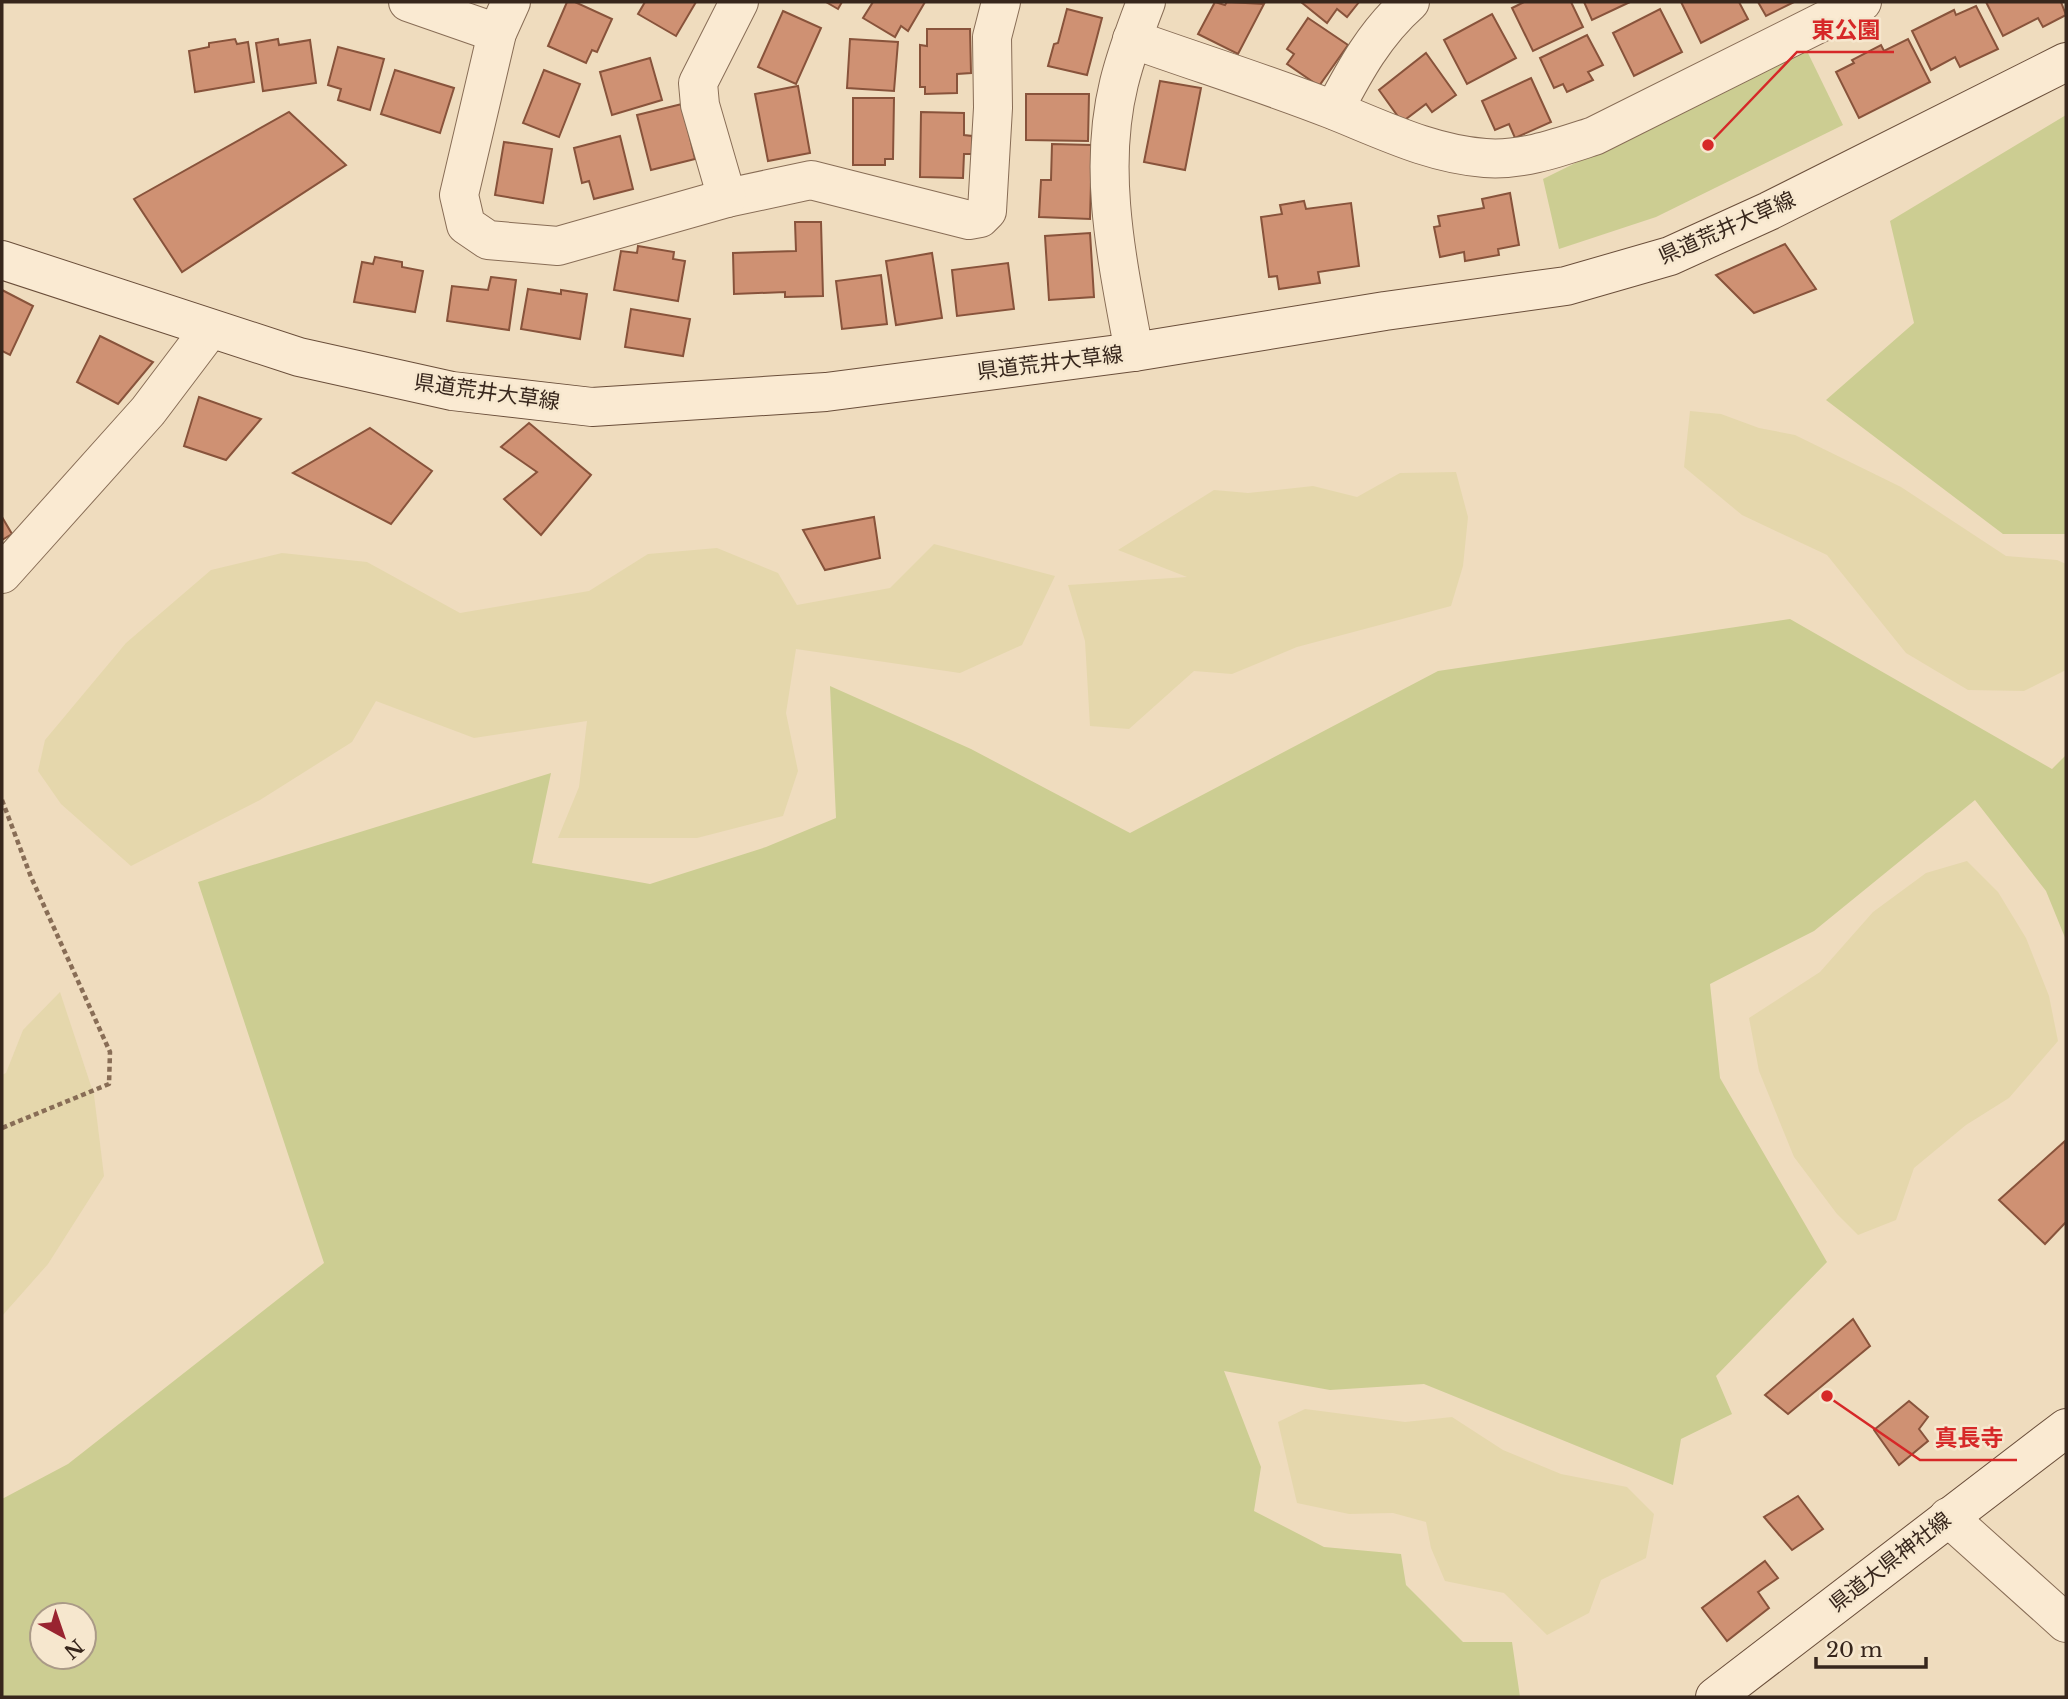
<svg xmlns="http://www.w3.org/2000/svg" width="2068" height="1699" font-family="'Libre Baskerville','Noto Sans JP',serif">
  <style>
    .farmland { fill: #e5d7ac }
    .green { fill: #cccd92; fill-rule: evenodd }
    .building { fill: #cf9173; stroke: #88533b; stroke-width: 2 }
    .lines { fill: none; stroke-linecap: round; stroke-linejoin: round }
    .minor-casing { stroke: #886d56; stroke-width: 40 }
    .tertiary-casing { stroke: #886d56; stroke-width: 40 }
    .secondary-casing { stroke: #6a4e3a; stroke-width: 40 }
    .path { stroke: #886d56; stroke-width: 4.5; stroke-dasharray: 5 3.5; stroke-linecap: butt }
    .minor { stroke: #faead2; stroke-width: 38 }
    .tertiary { stroke: #faead2; stroke-width: 38 }
    .secondary { stroke: #faead2; stroke-width: 38 }
    .labels { text-anchor: middle; dominant-baseline: central; stroke-width: 5; stroke-linejoin: round; paint-order: stroke }
    .street-label { font-size: 21px; fill: #37261c; stroke: #f6e7ce }
    .leader { fill: none; stroke: #d62828; stroke-width: 2.5 }
    .callout-dot { fill: #d62828; stroke: #f6e7ce; stroke-width: 2.5 }
    .callout-label { font-size: 23px; text-anchor: middle; font-weight: bold; fill: #d62828; stroke: #f6e7ce; stroke-width: 5; stroke-linejoin: round; paint-order: stroke }
  </style>
  <rect width="100%" height="100%" fill="#efdcbe"/>
  <g class="farmland">
    <polygon points="1690,411 1721,414 1759,428 1795,435 1901,487 2006,556 2057,560 2066,564 2066,670 2024,691 1968,690 1906,653 1827,555 1742,515 1684,467"/>
    <polygon points="1456,472 1468,517 1463,566 1451,606 1297,647 1232,674 1194,671 1129,729 1090,726 1085,641 1068,585 1187,577 1118,550 1214,490 1248,493 1313,486 1357,497 1400,473"/>
    <polygon points="934,544 1055,576 1022,645 960,673 796,649 786,713 798,771 783,816 697,838 558,838 579,787 587,721 474,738 376,701 352,742 260,800 131,866 61,804 38,771 45,740 126,643 211,570 282,553 367,562 460,613 589,591 648,554 717,548 778,573 797,605 890,588"/>
    <polygon points="1967,861 1998,892 2026,938 2049,996 2058,1041 2009,1098 1966,1125 1914,1168 1896,1220 1858,1235 1837,1214 1794,1157 1759,1071 1749,1018 1820,972 1873,912 1926,873"/>
    <polygon points="60,992 94,1095 104,1176 48,1264 2,1316 2,1075 6,1073 23,1030"/>
    <polygon points="1305,1409 1405,1422 1452,1417 1503,1450 1561,1474 1627,1487 1654,1514 1646,1558 1601,1580 1589,1613 1547,1635 1504,1593 1445,1581 1431,1548 1426,1522 1393,1513 1349,1514 1297,1503 1278,1422"/>
  </g>
  <g class="green">
    <polygon points="1806,49 1843,125 1656,217 1559,249 1543,179"/>
    <polygon points="2066,115 2066,534 2003,534 1826,400 1914,323 1890,221"/>
    <path d="M1790 619 2052 769 2066 755V940L2046 891 1975 800 1814 931 1710 984 1720 1078 1827 1262 1716 1376 1732 1414 1681 1439 1673 1485 1424 1384 1330 1390 1224 1371 1261 1467 1254 1511 1324 1547 1401 1554 1406 1585 1463 1642H1512L1520 1697H2V1499L68 1464 324 1263 198 882 551 773 532 863 650 884 766 847 836 818 830 686 971 749 1130 833 1438 671ZM42 1615H84V1657H42Z"/>
  </g>
  <g class="building">
    <polygon points="567,2 575,2 612,19 597,52 592,50 586,63 548,46"/>
    <polygon points="645,2 696,2 676,36 638,14"/>
    <polygon points="826,2 842,2 838,9"/>
    <polygon points="873,2 925,2 908,31 901,26 895,37 863,18"/>
    <polygon points="1215,2 1225,5 1227,2 1264,4 1238,54 1198,34"/>
    <polygon points="1301,2 1359,2 1347,17 1337,9 1327,23"/>
    <polygon points="1524,2 1571,2 1583,27 1533,51 1512,8"/>
    <polygon points="1584,2 1630,2 1592,20"/>
    <polygon points="1681,2 1739,2 1748,19 1701,43"/>
    <polygon points="1758,2 1794,2 1766,16"/>
    <polygon points="1986,2 2061,2 2066,15 2043,27 2038,18 2003,36"/>
    <polygon points="1976,6 1998,49 1960,67 1955,57 1931,70 1912,31 1954,10 1956,15"/>
    <polygon points="1067,9 1102,18 1087,75 1048,66 1054,44 1058,43"/>
    <polygon points="1660,9 1682,52 1634,76 1613,33"/>
    <polygon points="783,11 821,28 796,84 758,67"/>
    <polygon points="1492,14 1516,58 1467,84 1444,40"/>
    <polygon points="1308,18 1348,45 1319,86 1287,64 1294,54 1287,49"/>
    <polygon points="927,29 970,29 971,73 957,74 957,93 925,94 925,87 920,87 920,45 927,46"/>
    <polygon points="1587,35 1603,65 1588,72 1593,80 1567,92 1563,84 1554,88 1540,58"/>
    <polygon points="235,39 237,44 248,42 254,82 195,92 189,51 209,47 209,43"/>
    <polygon points="278,39 279,45 310,40 316,83 263,91 256,43"/>
    <polygon points="850,39 898,42 894,91 847,88"/>
    <polygon points="1908,39 1930,82 1859,118 1836,72 1854,63 1852,60 1881,45 1884,51"/>
    <polygon points="338,47 384,59 370,110 338,100 341,89 328,85"/>
    <polygon points="1426,53 1456,95 1432,112 1426,104 1402,122 1379,90"/>
    <polygon points="650,58 662,100 612,115 600,72"/>
    <polygon points="395,70 454,88 440,133 381,114"/>
    <polygon points="544,70 580,84 559,137 523,123"/>
    <polygon points="1531,78 1551,122 1515,138 1509,124 1495,130 1482,101"/>
    <polygon points="1160,81 1201,88 1185,170 1144,162"/>
    <polygon points="798,86 810,153 768,161 755,94"/>
    <polygon points="1026,94 1089,94 1088,141 1026,140"/>
    <polygon points="853,98 894,98 893,159 885,159 885,165 853,165"/>
    <polygon points="682,104 695,159 651,170 637,115"/>
    <polygon points="289,112 346,165 182,272 134,199"/>
    <polygon points="921,112 964,113 964,135 972,136 972,154 964,154 963,178 920,177"/>
    <polygon points="620,136 633,189 594,199 589,181 582,183 574,148"/>
    <polygon points="504,142 552,149 543,203 495,195"/>
    <polygon points="1052,144 1092,145 1090,219 1039,217 1041,180 1051,180"/>
    <polygon points="1510,193 1519,245 1498,249 1499,255 1465,261 1464,252 1440,257 1434,227 1440,226 1438,216 1484,208 1482,199"/>
    <polygon points="1304,201 1306,209 1351,203 1359,266 1318,272 1320,283 1279,289 1277,276 1269,277 1261,217 1282,214 1280,205"/>
    <polygon points="795,222 821,222 823,296 785,297 785,292 734,294 733,253 796,251"/>
    <polygon points="1090,233 1094,297 1049,300 1045,236"/>
    <polygon points="1785,244 1816,289 1754,313 1716,275"/>
    <polygon points="638,246 674,252 673,259 685,261 678,301 614,290 621,251 637,253"/>
    <polygon points="932,253 942,318 896,325 886,261"/>
    <polygon points="375,257 402,262 402,267 423,271 415,312 354,302 362,262 373,264"/>
    <polygon points="1008,263 1014,309 957,316 952,270"/>
    <polygon points="881,275 887,324 842,329 836,281"/>
    <polygon points="491,277 516,280 509,330 447,321 452,286 488,290"/>
    <polygon points="528,289 561,294 561,290 587,294 580,339 521,329"/>
    <polygon points="2,290 33,306 10,355 2,351"/>
    <polygon points="631,309 690,319 683,356 625,347"/>
    <polygon points="100,336 153,362 118,404 77,382"/>
    <polygon points="199,397 261,419 226,460 184,446"/>
    <polygon points="529,423 591,475 541,535 504,499 537,472 501,447"/>
    <polygon points="370,428 432,471 391,524 293,473"/>
    <polygon points="2,517 12,534 2,540"/>
    <polygon points="874,517 880,558 825,570 803,530"/>
    <polygon points="2065,1141 2066,1222 2045,1244 1999,1200"/>
    <polygon points="1853,1319 1870,1346 1788,1414 1765,1395"/>
    <polygon points="1909,1401 1928,1417 1919,1429 1928,1441 1899,1465 1874,1430"/>
    <polygon points="1798,1496 1823,1529 1792,1550 1764,1517"/>
    <polygon points="1765,1561 1778,1578 1758,1592 1769,1608 1727,1641 1702,1608"/>
  </g>
  <g class="lines">
    <defs>
      <g id="minor">
        <polyline points="408,2 497,33"/>
        <polyline points="511,2 497,33 459,195 466,225 488,240 558,246 727,198 811,180 969,220 980,218 987,211 993,108 992,37 1001,2"/>
        <path d="M1132 39C1199 63 1267 84 1333 110 1383 130 1431 154 1485 158 1522 161 1560 147 1594 136L1862 2"/>
        <path d="M1334 110C1355 70 1375 33 1410 2"/>
        <polyline points="727,198 700,105 698,83 739,2"/>
        <polyline points="2,574 148,411 210,329"/>
        <polyline points="1948,1517 2066,1623"/>
      </g>
      <path id="tertiary" d="M1134 352C1118 264 1097 172 1119 83 1126 55 1136 28 1146 2"/>
      <g id="secondary">
        <polyline points="2,260 299,357 452,391 592,407 826,392 1134,352 1385,311 1566,286 1670,256 1769,211 2066,62"/>
        <polyline points="1715,1697 2066,1428"/>
      </g>
    </defs>
    <use href="#minor" class="minor-casing"/>
    <use href="#tertiary" class="tertiary-casing"/>
    <use href="#secondary" class="secondary-casing"/>
    <polyline class="path" points="2,800 31,877 110,1052 109,1084 2,1128"/>
    <use href="#minor" class="minor"/>
    <use href="#tertiary" class="tertiary"/>
    <use href="#secondary" class="secondary"/>
  </g>
  <g class="labels">
    <g class="street-label">
      <text transform="translate(1727 228) rotate(-24)">県道荒井大草線</text>
      <text transform="translate(1050 363) rotate(-7)">県道荒井大草線</text>
      <text transform="translate(487 392) rotate(8)">県道荒井大草線</text>
      <text transform="translate(1890 1562) rotate(-38)">県道大県神社線</text>
    </g>
  </g>
  <path class="leader" d="M1708 145L1797 52H1894M1827 1396L1920 1460H2017"/>
  <g class="callout-dot">
    <circle cx="1708" cy="145" r="7"/>
    <circle cx="1827" cy="1396" r="7"/>
  </g>
  <g class="callout-label">
    <text x="1846" y="38">東公園</text>
    <text x="1969" y="1446">真長寺</text>
  </g>
  <rect width="2068" height="1699" fill="none" stroke="#37261c" stroke-width="7"/>
  <g transform="translate(63 1636) rotate(140)"><circle r="33" fill="#f6e7ce" stroke="#aa9a87" stroke-width="2"/>
  <path d="M0-5L12 26L0 18L-12 26Z" fill="#992430"/>
  <text y="-10" font-size="19" font-weight="bold" text-anchor="middle" fill="#37261c">N</text>
  </g>
  <path d="M1816 1657v10h110v-10" fill="none" stroke="#37261c" stroke-width="3.5"/>
  <text x="1826" y="1657" font-size="21" fill="#37261c" stroke="#f6e7ce" stroke-width="5" paint-order="stroke">20 m</text>
</svg>
